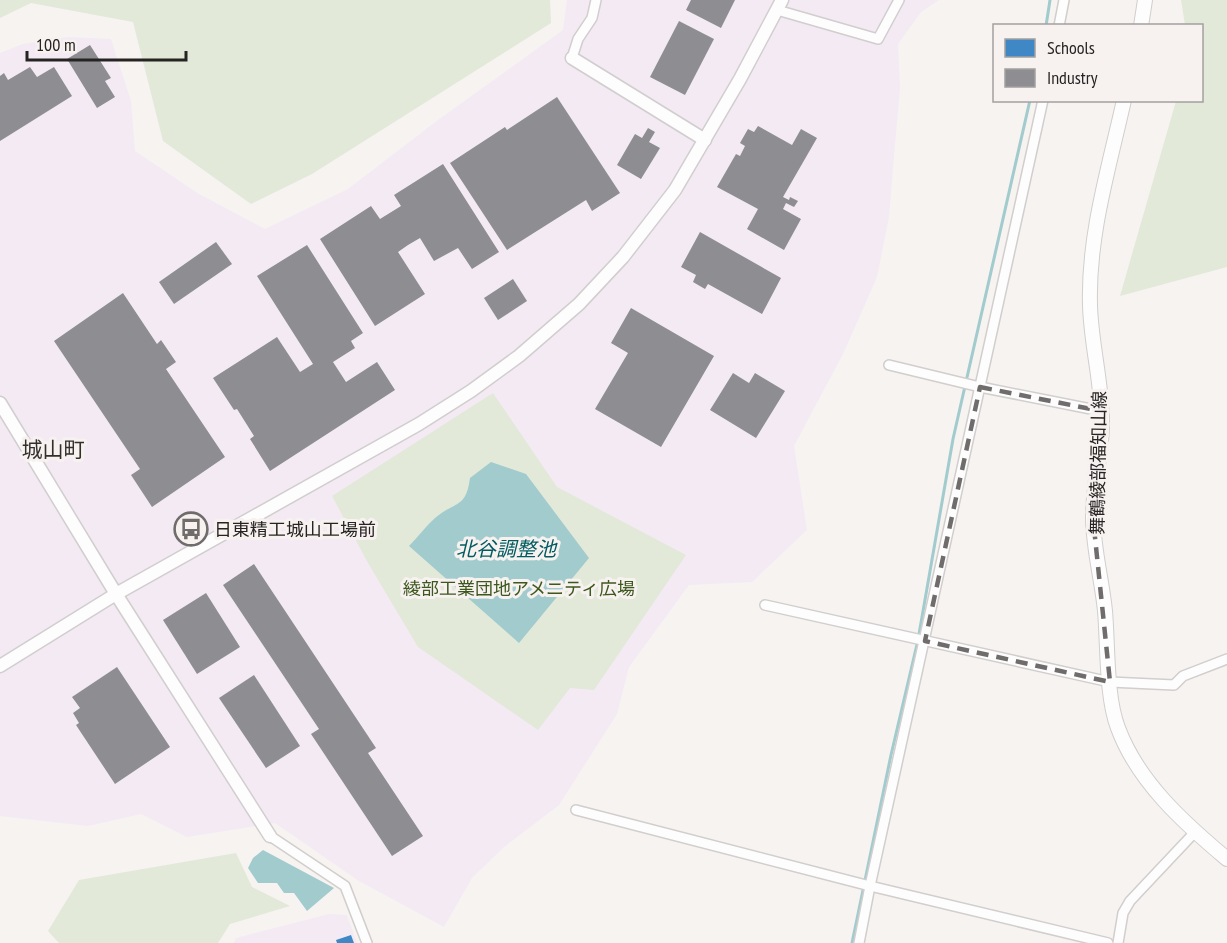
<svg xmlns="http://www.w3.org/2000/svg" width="1227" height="943" font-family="'PT Sans Narrow','Noto Sans JP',sans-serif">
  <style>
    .industrial { fill: #f3eaf4 }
    .education { fill: #f4eaf4 }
    .green { fill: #e2e9d9 }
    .water { fill: #a1cbcd }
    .schools { fill: #3f88c5 }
    .industry { fill: #8d8d92 }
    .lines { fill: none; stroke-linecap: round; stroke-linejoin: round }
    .stream { stroke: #a1cbcd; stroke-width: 3 }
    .street-casing { stroke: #d1cecd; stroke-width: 12 }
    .secondary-casing { stroke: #d1cecd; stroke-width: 15 }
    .primary-casing { stroke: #d1cecd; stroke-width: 16 }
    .street { stroke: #fefdfd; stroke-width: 9 }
    .secondary { stroke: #fefdfd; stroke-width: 12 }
    .primary { stroke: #fefdfd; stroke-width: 14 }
    .marked { fill: none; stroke: #6f6c6b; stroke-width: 4.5; stroke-dasharray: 12 8; stroke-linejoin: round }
    .labels { text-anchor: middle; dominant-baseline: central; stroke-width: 6; stroke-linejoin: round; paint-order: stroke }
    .street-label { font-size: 18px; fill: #262423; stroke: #f7f2f0 }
    .poi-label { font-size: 18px; fill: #262423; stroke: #f7f2f0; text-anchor: start }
    .park-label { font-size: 18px; fill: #3c581d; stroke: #f7f2f0 }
    .water-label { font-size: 20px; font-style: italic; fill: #005c61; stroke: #f7f2f0 }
    .quarter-label { font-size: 21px; fill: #332f2d; stroke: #f7f2f0 }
  </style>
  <rect width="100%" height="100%" fill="#f6f3f1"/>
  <polygon class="industrial" points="567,0 939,0 921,12 898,44 900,88 895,144 889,217 877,277 844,352 794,446 807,530 752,582 689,585 629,667 617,714 559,805 504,847 472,878 444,927 359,881 275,823 187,837 141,814 88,826 0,816 0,53 23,44 67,37 111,39 131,101 135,151 199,194 265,229 348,189 434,123 563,30"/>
  <polygon class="education" points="329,914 347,915 357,943 234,943 236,938"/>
  <g class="green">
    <polygon points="0,0 550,0 551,23 312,174 251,204 163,141 133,22 31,3 0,18"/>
    <polygon points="1181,0 1227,0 1227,267 1120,296 1176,101 1202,100 1202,26 1185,25"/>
    <polygon points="493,393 557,487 686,555 594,690 570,688 538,730 418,647 368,563 332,496"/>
    <polygon points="236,853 252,887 290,906 230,924 218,943 59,943 48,931 79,880"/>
  </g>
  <g class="water">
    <path d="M491 462 526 474 589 558 519 643 409 546C418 537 426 526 435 518 455 501 466 509 470 478Z"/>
    <polygon points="263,850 334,888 307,911 294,893 284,893 277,883 258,883 248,868 253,858"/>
  </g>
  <polygon class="schools" points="351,935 354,943 337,943 336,940"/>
  <g class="industry">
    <polygon points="691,0 735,0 721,28 686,10"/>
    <polygon points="679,21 714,39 685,95 650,77"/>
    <polygon points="90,45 111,78 105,81 115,97 97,108 67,59"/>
    <polygon points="30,67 37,77 54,67 72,96 0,141 0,76 4,73 8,80"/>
    <polygon points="557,97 620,193 592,211 586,200 507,250 450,163 505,127 507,130"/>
    <polygon points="758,126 792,145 801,129 817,138 783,197 789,200 790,197 798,201 794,207 786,203 783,209 801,219 784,250 747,229 758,209 717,187 736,154 740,156 745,146 740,143 748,129 754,132"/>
    <polygon points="648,128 655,132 649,142 660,148 641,179 617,165 635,134 642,138"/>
    <polygon points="443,164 499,252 472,269 458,248 434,261 420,238 408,245 398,252 425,294 375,326 320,239 371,206 380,219 401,206 394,195"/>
    <polygon points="700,232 781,278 762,314 708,284 705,289 693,282 696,275 681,267"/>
    <polygon points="216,242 232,264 174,304 159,282"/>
    <polygon points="307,245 363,333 351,341 355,348 333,362 346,382 377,362 395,390 270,471 250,439 254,436 237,409 234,410 213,378 277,337 300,372 313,364 257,276"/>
    <polygon points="513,279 527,301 498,320 484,298"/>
    <polygon points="123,293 157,344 161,340 176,362 166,369 225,457 152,507 131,475 140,469 54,341"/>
    <polygon points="631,308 714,356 661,447 595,409 628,353 611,343"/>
    <polygon points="733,373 749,383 755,373 785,391 756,438 710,410"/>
    <polygon points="254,564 376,748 368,753 423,836 392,856 311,734 319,729 223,585"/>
    <polygon points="206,593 240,647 197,674 163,620"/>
    <polygon points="117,667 170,747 115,784 76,725 79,723 73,713 80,708 72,697"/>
    <polygon points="254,675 300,746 266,768 219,698"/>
  </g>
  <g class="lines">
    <g class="stream">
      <polyline points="1046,26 1050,0"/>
      <polyline points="852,943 891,755 918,640 953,439 1030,100"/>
    </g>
    <defs>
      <g id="street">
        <polyline points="777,10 878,39 899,0"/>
        <polyline points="1059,26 1064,0"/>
        <polyline points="572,58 578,39 592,18 596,0"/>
        <polyline points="889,365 980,387 1101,411"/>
        <polyline points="765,605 1110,682 1174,685 1183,676 1227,659"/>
        <polyline points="576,810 870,886 1108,943"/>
        <polyline points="270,836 345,886 367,943"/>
        <polyline points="859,943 870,886 1043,100"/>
        <polyline points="1118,943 1123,913 1130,901 1195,832"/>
      </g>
      <g id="secondary">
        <polyline points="572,58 705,140"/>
        <polyline points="0,403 116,594 270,836"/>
        <polyline points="0,666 116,594 419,424 471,391 519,356 579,304 623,257 675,190 740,79 782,0"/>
      </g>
      <g id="primary">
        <polyline points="1141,26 1145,0"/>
        <path d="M1124 100C1109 168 1088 235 1090 305 1091 346 1103 386 1102 427 1101 457 1093 487 1093 517 1093 548 1102 580 1105 611 1108 646 1106 697 1118 728 1138 782 1184 823 1227 859"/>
      </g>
    </defs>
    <use href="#street" class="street-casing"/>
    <use href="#secondary" class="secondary-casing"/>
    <use href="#primary" class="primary-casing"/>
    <use href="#street" class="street"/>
    <use href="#secondary" class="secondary"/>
    <use href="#primary" class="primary"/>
  </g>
  <path class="marked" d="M980 387 1101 411 1093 518 1110 682 925 641Z"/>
  <defs>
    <symbol id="bus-ring" viewBox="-11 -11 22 22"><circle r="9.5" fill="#f7f2f0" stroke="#6f6c6b" stroke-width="1.5"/><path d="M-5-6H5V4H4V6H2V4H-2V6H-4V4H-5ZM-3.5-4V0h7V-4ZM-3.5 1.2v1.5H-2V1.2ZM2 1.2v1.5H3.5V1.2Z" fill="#6f6c6b"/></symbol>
  </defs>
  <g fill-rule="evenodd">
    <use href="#bus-ring" x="172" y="510" width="38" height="38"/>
  </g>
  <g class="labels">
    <g class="street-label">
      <text transform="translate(1098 463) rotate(-89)">舞鶴綾部福知山線</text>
    </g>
    <g class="poi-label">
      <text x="214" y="529">日東精工城山工場前</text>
    </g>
    <g class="park-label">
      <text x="519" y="588">綾部工業団地アメニティ広場</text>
    </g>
    <g class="water-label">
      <text x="506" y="549">北谷調整池</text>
    </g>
    <g class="quarter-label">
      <text x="53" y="449">城山町</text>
    </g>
  </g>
  <rect x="993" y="24" width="210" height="78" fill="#f7f2f0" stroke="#a3a09e" stroke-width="1.5"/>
  <rect x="1005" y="39" width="30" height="18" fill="#3f88c5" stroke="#a3a09e" stroke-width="1.5"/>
  <text x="1047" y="54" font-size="18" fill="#262423">Schools</text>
  <rect x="1005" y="69" width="30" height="18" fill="#8d8d92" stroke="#a3a09e" stroke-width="1.5"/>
  <text x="1047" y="84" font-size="18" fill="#262423">Industry</text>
  <path d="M27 51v9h159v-9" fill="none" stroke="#262423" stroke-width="3"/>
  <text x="36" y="51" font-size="18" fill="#262423" stroke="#f7f2f0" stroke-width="4.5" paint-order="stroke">100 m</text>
</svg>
